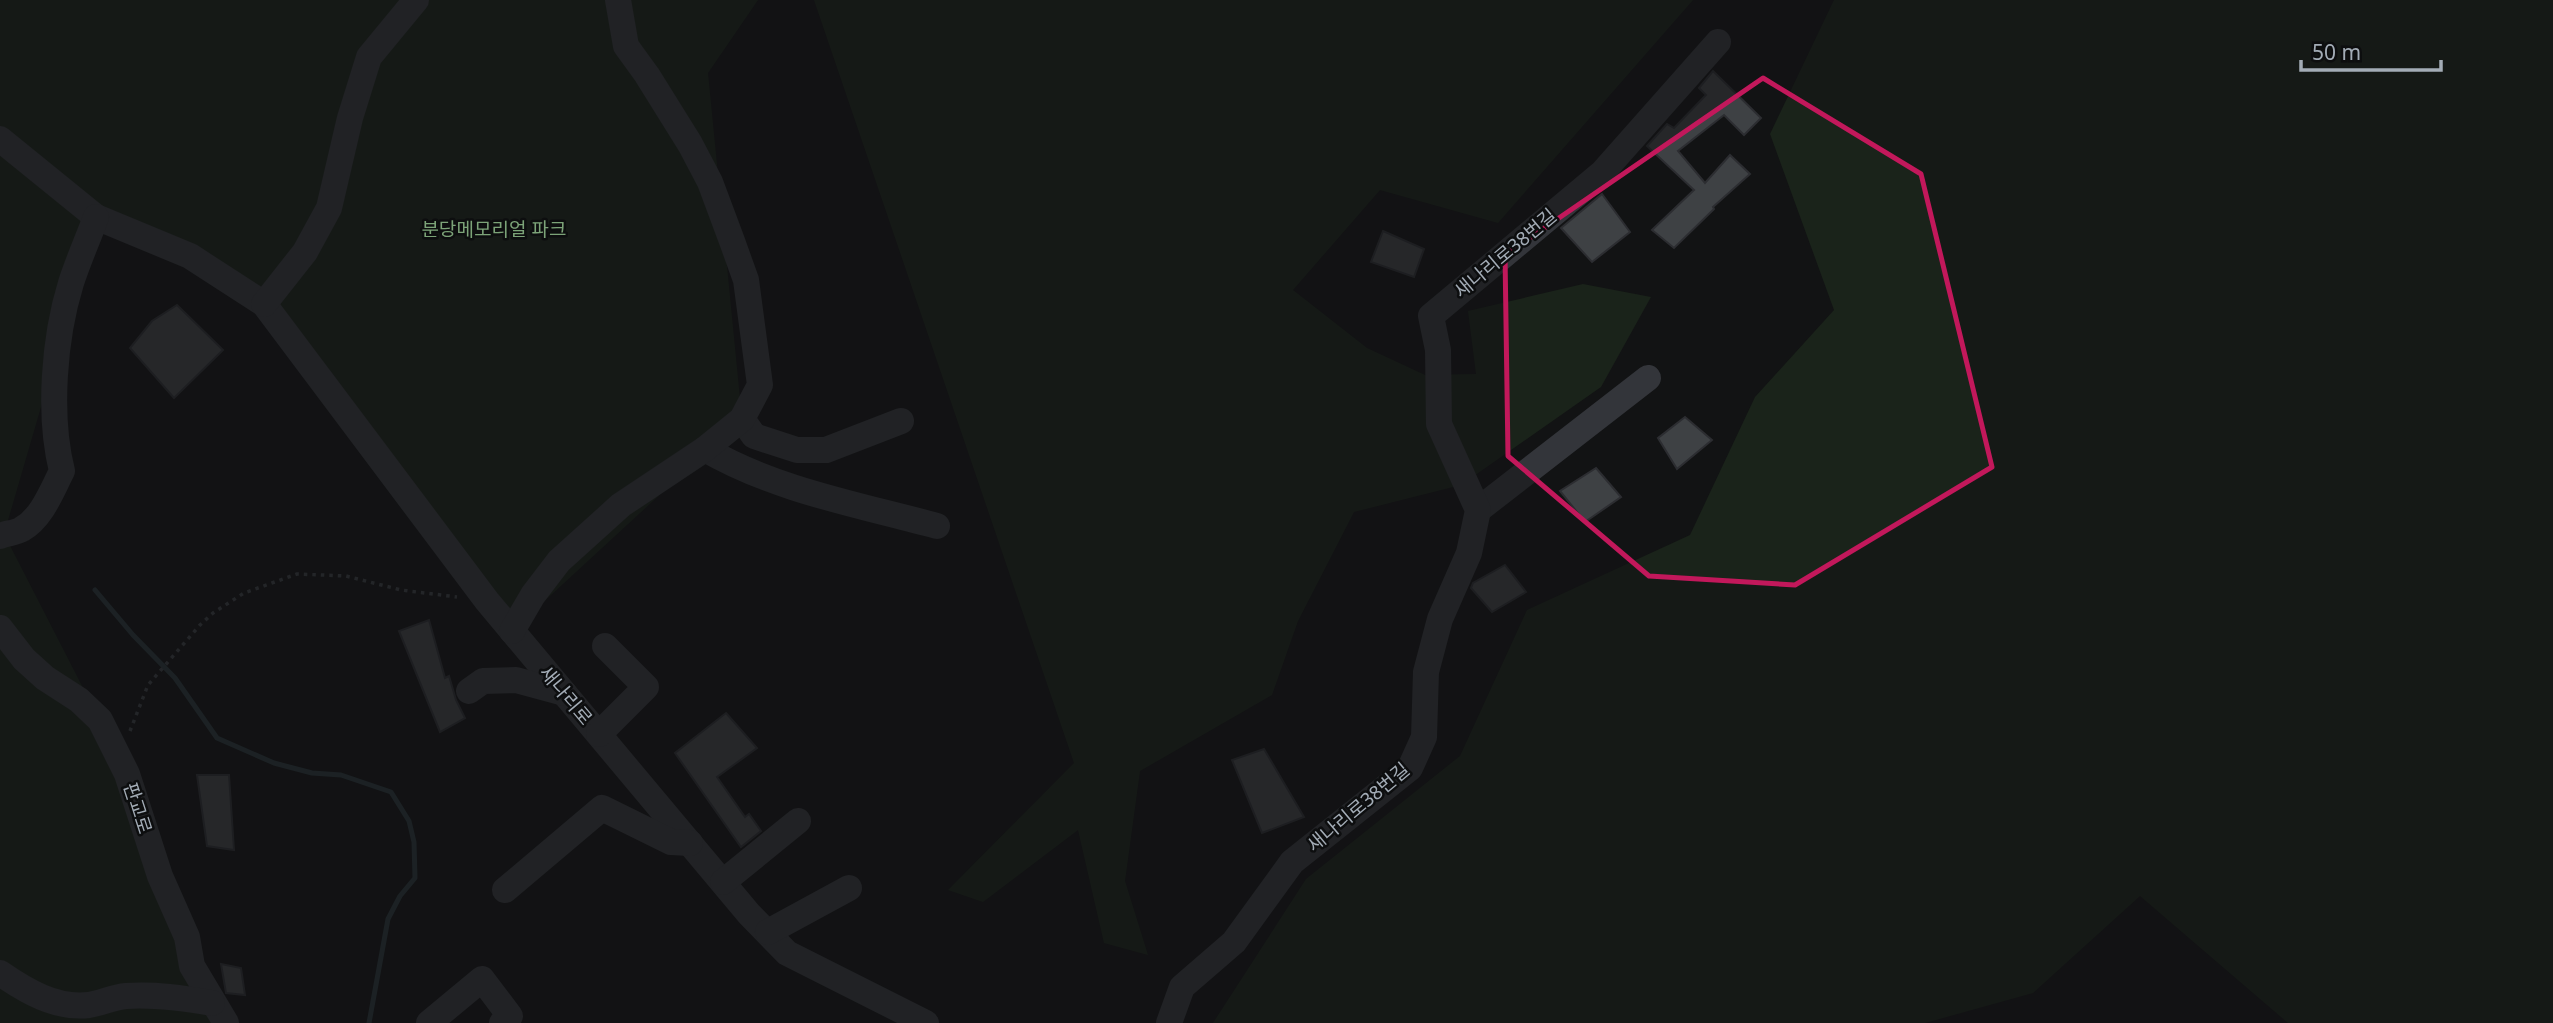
<svg xmlns="http://www.w3.org/2000/svg" width="2553" height="1023" font-family="'Noto Sans','Noto Sans KR',sans-serif">
  <style>
    .green { fill: #1a231a }
    .lines { fill: none; stroke-linecap: round; stroke-linejoin: round }
    .stream { stroke: #283439; stroke-width: 5 }
    .building { fill: #3e4144; stroke: #2c2d31; stroke-width: 2 }
    .path { stroke: #393c41; stroke-width: 3.5; stroke-dasharray: 3.5 5; stroke-linecap: butt }
    .minor { stroke: #33353a; stroke-width: 26 }
    .marked { fill: none; stroke: #c2185b; stroke-width: 5; stroke-linejoin: round }
    .labels { text-anchor: middle; dominant-baseline: central; stroke-width: 5; stroke-linejoin: round; paint-order: stroke }
    .park-label { font-size: 19px; fill: #7ca378; stroke: #0d0e0f }
    .street-label { font-size: 19px; fill: #a3acb6; stroke: #0d0e0f }
  </style>
  <rect width="100%" height="100%" fill="#121314"/>
  <g class="green">
    <polygon points="0,0 758,0 708,73 742,419 512,631 264,304 96,218 4,534 119,758 212,1003 231,1023 0,1023"/>
    <polygon points="814,0 1693,0 1498,223 1380,190 1293,290 1367,348 1425,375 1476,374 1468,311 1583,284 1651,297 1601,387 1461,485 1354,512 1298,621 1272,695 1140,771 1125,881 1148,955 1104,943 1078,830 983,902 948,890 1074,763"/>
    <polygon points="1834,0 2553,0 2553,1023 2288,1023 2140,896 2033,993 1925,1023 1213,1023 1306,879 1460,756 1527,610 1690,535 1755,397 1834,310 1770,134"/>
  </g>
  <g class="lines">
    <polyline class="stream" points="95,590 133,635 175,678 217,738 274,763 312,773 341,775 391,792 409,821 414,842 415,878 400,896 388,919 369,1023"/>
  </g>
  <g class="building">
    <polygon points="1713,71 1761,118 1744,135 1724,115 1678,151 1705,183 1730,155 1750,174 1713,207 1714,209 1674,248 1652,230 1694,190 1647,146 1667,124 1674,128 1706,95 1699,88"/>
    <polygon points="1602,194 1630,232 1592,262 1561,228"/>
    <polygon points="1383,231 1424,249 1414,277 1371,262"/>
    <polygon points="177,305 223,350 174,398 130,348 152,321"/>
    <polygon points="1685,417 1712,440 1677,469 1658,438"/>
    <polygon points="1596,468 1621,497 1585,522 1560,491"/>
    <polygon points="1505,565 1526,592 1492,612 1471,588 1473,583"/>
    <polygon points="429,620 445,678 449,676 456,700 465,718 440,732 399,631"/>
    <polygon points="726,713 757,748 717,777 745,817 749,814 761,831 741,847 675,753"/>
    <polygon points="1264,749 1304,817 1262,833 1232,760"/>
    <polygon points="197,775 229,775 234,850 207,846"/>
    <polygon points="221,964 241,968 245,995 226,993"/>
  </g>
  <g class="lines">
    <polyline class="path" points="130,731 148,685 200,625 213,613 244,593 297,574 346,576 401,590 457,597"/>
    <g class="minor">
      <polyline points="0,139 96,217 190,256 264,304 487,601 749,914 787,953 926,1023"/>
      <polyline points="264,304 305,252 329,208 350,118 369,57 416,0"/>
      <polyline points="742,419 754,436 797,450 826,450 901,421"/>
      <path d="M705 449C775 490 860 505 937 526"/>
      <polyline points="1478,510 1648,378"/>
      <path d="M0 536C7 533 16 533 22 529 42 518 52 490 62 471 48 415 54 338 71 283 78 261 88 239 96 217"/>
      <polyline points="0,628 24,659 45,678 79,700 100,720 127,774 160,876 187,937 192,966 226,1023"/>
      <polyline points="512,631 533,595 559,561 621,505 705,449 742,419 760,385 746,280 732,241 710,182 690,144 647,75 626,46 618,0"/>
      <polyline points="469,691 483,681 516,680 564,693"/>
      <polyline points="599,734 646,687 605,646"/>
      <polyline points="723,882 798,821"/>
      <polyline points="505,890 602,808 671,842 690,843"/>
      <polyline points="768,932 849,888"/>
      <path d="M0 973C26 991 56 1009 89 1005 102 1003 113 997 126 996 155 994 183 998 212 1003"/>
      <polyline points="429,1023 482,979 510,1016 502,1023"/>
      <polyline points="1169,1023 1182,987 1234,942 1292,862 1410,768 1424,737 1426,672 1440,619 1469,553 1478,510 1439,424 1438,350 1431,316 1602,173 1718,42"/>
    </g>
  </g>
  <path d="M0 0H2553V1023H0ZM1763 78 1921 174 1992 467 1795 585 1649 576 1508 456 1505 255Z" fill="#121314" fill-opacity=".55" fill-rule="evenodd"/>
  <path class="marked" d="M1763 78 1921 174 1992 467 1795 585 1649 576 1508 456 1505 255Z"/>
  <g class="labels">
    <g class="park-label">
      <text x="494" y="229">분당메모리얼 파크</text>
    </g>
    <g class="street-label">
      <text transform="translate(1505 253) rotate(-40)">새나리로38번길</text>
      <text transform="translate(566 695) rotate(50)">새나리로</text>
      <text transform="translate(1358 807) rotate(-40)">새나리로38번길</text>
      <text transform="translate(138 808) rotate(72)">판교로</text>
    </g>
  </g>
  <path d="M2301 60v10h140v-10" fill="none" stroke="#a3acb6" stroke-width="3.5"/>
  <text x="2312" y="60" font-size="21" fill="#a3acb6" stroke="#0d0e0f" stroke-width="5" paint-order="stroke">50 m</text>
</svg>
